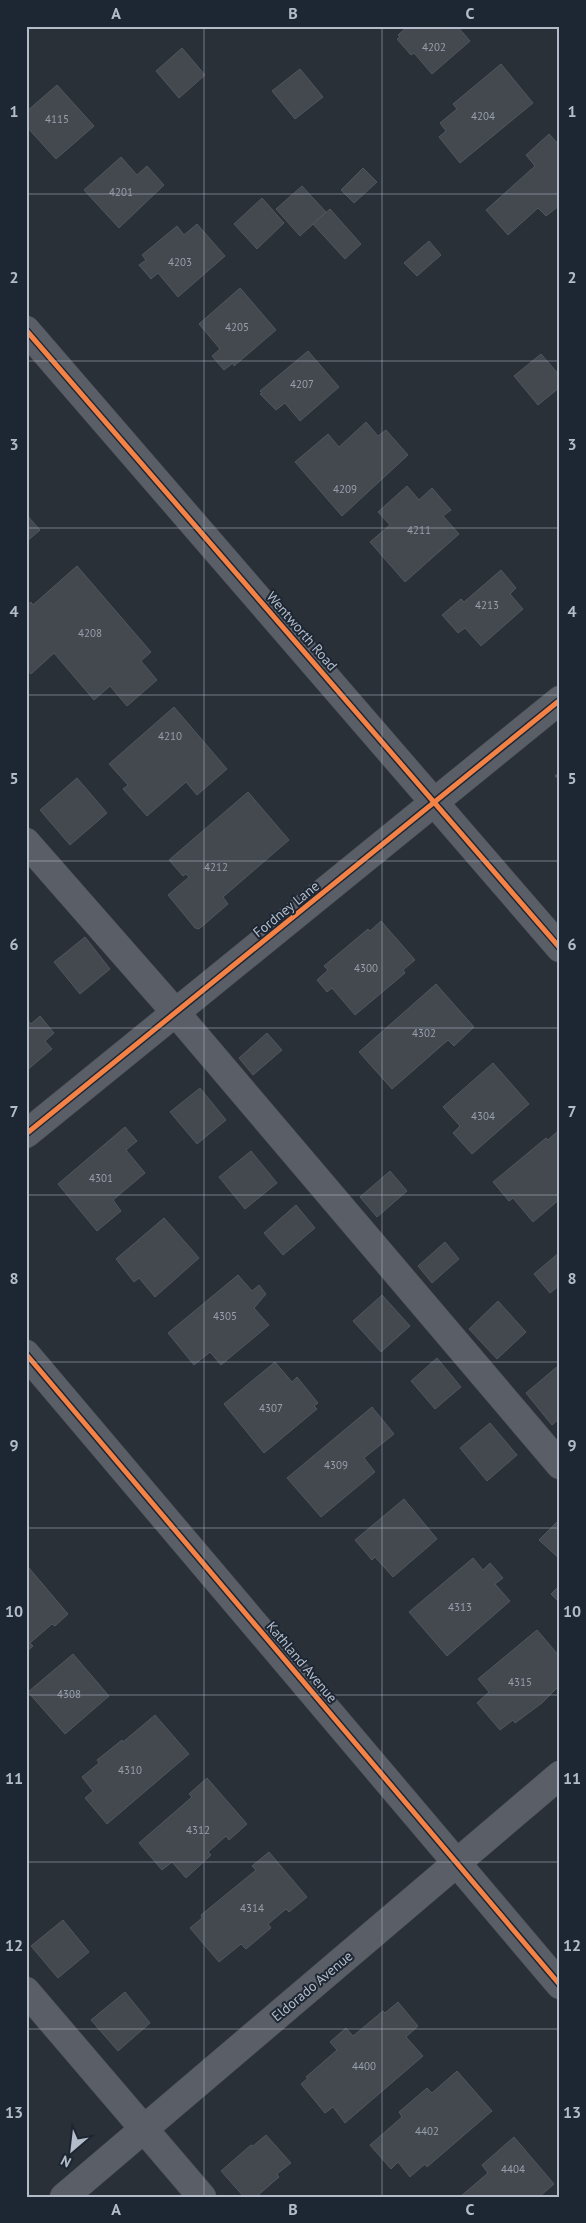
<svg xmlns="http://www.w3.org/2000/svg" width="586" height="2223" font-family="'PT Sans',sans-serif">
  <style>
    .building { fill: #444950; stroke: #52575f }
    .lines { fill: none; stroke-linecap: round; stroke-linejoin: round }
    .minor-casing { stroke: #484c53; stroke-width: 29 }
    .minor { stroke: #5a5e66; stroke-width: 28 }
    .cycleway-casing { stroke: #1d2633; stroke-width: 8 }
    .cycleway { stroke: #f48246; stroke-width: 5 }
    .grid { fill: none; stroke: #b4bcc9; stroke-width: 1; stroke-opacity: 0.55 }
    .labels { text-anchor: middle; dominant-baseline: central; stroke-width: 4; stroke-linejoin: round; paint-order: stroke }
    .number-label { font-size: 11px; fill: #989fab }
    .street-label { font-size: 14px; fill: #b4bcc9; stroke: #1d2633 }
    .neatline { fill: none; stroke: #b4bcc9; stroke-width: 2 }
    .grid-label { font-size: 16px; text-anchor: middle; font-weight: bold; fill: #b4bcc9 }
  </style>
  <rect width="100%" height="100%" fill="#2a3038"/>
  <g class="building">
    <polygon points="408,26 457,26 470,41 432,74 414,53 411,55 397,39 400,37 398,35"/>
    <polygon points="182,48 205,75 179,98 156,71"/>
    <polygon points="501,64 533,103 460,163 439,137 446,131 440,123 457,109 453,104"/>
    <polygon points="300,69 323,97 295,119 272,91"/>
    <polygon points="57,85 94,126 56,159 26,126 26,112"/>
    <polygon points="549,134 560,146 560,205 546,216 538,208 508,235 486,210 535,166 526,155"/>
    <polygon points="121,157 137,175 147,166 164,185 119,228 84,190"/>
    <polygon points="363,168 377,182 354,203 341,190"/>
    <polygon points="302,186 326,212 300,236 276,209"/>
    <polygon points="262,198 284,223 257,249 234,224"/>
    <polygon points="330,209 361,244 345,259 313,224"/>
    <polygon points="197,224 225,256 178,297 158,273 151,279 139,265 146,260 142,255 177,226 184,235"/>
    <polygon points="429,241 441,255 417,276 404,263"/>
    <polygon points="240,288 276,330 234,366 233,363 224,370 212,356 220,349 199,324"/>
    <polygon points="308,351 339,387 300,421 285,403 276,410 260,394 262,393 260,391"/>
    <polygon points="541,354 560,376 560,387 538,405 514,376"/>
    <polygon points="366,422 378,436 386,430 408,455 342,516 295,462 328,434 339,447"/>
    <polygon points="407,486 419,500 432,488 451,510 443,516 459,534 405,582 370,542 390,525 378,512"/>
    <polygon points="26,514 40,530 26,542"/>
    <polygon points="77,566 151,652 141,661 157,680 127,706 110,686 94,700 54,653 31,674 26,668 26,606 31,602 33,605"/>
    <polygon points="501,570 516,588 510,594 523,609 481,646 465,628 458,633 442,615 461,599 464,602"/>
    <polygon points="174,707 227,769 197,795 186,782 147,816 123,789 128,785 109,764"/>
    <polygon points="560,771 560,781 555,776"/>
    <polygon points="77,778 107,813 70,845 40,810"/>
    <polygon points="248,792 289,840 223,897 228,904 199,929 195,928 168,895 189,877 186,874 183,876 169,860"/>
    <polygon points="381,921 415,960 403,970 405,973 355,1015 332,988 327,992 317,980 328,970 324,966 368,929 370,931"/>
    <polygon points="85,937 110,969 80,994 54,962"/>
    <polygon points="436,984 474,1027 454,1046 448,1040 392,1089 359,1052"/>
    <polygon points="40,1016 54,1033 45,1041 52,1049 26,1071 26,1018 31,1024"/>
    <polygon points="267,1033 282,1050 253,1075 239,1058"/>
    <polygon points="493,1063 529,1104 472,1154 453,1133 460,1126 443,1107"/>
    <polygon points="200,1088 226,1120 197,1144 170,1112"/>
    <polygon points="125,1127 137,1141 126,1150 145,1173 113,1200 121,1211 97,1231 58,1184"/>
    <polygon points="559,1130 560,1199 533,1222 513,1198 509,1201 493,1182 546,1138 548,1140"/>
    <polygon points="251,1151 277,1183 245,1209 219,1177"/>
    <polygon points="390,1171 407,1191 377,1217 360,1197"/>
    <polygon points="296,1205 315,1228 283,1255 264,1233"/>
    <polygon points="164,1218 199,1258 155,1297 139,1278 134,1282 116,1259"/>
    <polygon points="445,1242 459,1259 432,1283 418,1266"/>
    <polygon points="560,1252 560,1285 550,1293 534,1274"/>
    <polygon points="238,1275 252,1291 259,1285 266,1294 254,1308 269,1325 221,1365 210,1352 194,1365 168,1333"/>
    <polygon points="382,1295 410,1326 381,1352 353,1321"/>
    <polygon points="498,1301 526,1332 497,1359 469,1329"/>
    <polygon points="437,1358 461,1387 435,1409 411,1381"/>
    <polygon points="275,1362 292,1382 297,1377 318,1403 314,1406 317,1409 264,1453 224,1404"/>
    <polygon points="558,1366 560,1368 560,1418 552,1425 526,1393"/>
    <polygon points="372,1407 394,1434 364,1458 375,1472 321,1517 287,1478"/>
    <polygon points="490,1423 517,1455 487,1481 460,1448"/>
    <polygon points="404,1499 437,1539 393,1577 375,1557 372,1560 355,1540"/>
    <polygon points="560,1519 560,1559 539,1540"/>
    <polygon points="473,1558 483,1570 490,1563 503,1578 495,1584 510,1601 447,1656 409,1612"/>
    <polygon points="29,1568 68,1614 55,1626 52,1624 30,1643 33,1646 26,1652 26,1571"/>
    <polygon points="560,1585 560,1603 551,1594"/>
    <polygon points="537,1630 560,1657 560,1685 542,1703 515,1723 513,1720 500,1730 477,1703 489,1692 478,1679"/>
    <polygon points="73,1654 109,1696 65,1734 28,1692"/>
    <polygon points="155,1715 189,1754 107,1824 85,1798 93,1791 82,1777 99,1763 97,1760 122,1740 123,1742"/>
    <polygon points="207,1778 247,1824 229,1840 226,1836 208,1852 211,1855 186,1878 172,1862 162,1870 139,1843 192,1797 189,1794"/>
    <polygon points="269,1852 307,1897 289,1912 286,1909 268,1924 271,1928 246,1949 241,1944 219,1962 190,1928 202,1918 201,1915 256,1870 252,1866"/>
    <polygon points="63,1920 89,1952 58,1978 31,1946"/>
    <polygon points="125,1992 150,2023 118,2051 91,2020"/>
    <polygon points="398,2002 418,2026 406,2037 423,2056 345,2123 333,2107 325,2113 301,2084 308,2078 306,2077 337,2050 330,2042 346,2028 353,2036 383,2011 385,2013"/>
    <polygon points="457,2071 492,2111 427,2167 425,2164 410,2177 398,2162 391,2169 370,2145 402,2117 399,2112 427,2088 432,2093"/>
    <polygon points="266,2135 291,2163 277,2174 279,2177 256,2197 244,2197 221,2171 251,2145 253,2146"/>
    <polygon points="514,2137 554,2184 539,2197 460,2197 488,2173 482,2165"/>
  </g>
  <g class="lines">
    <defs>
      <g id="minor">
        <polyline points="26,330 560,948"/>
        <polyline points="26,842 176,1013 560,1465"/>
        <polyline points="26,1134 560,700"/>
        <polyline points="26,1354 560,1985"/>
        <polyline points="26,1991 202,2197"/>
        <polyline points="64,2197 560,1775"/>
      </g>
    </defs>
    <use href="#minor" class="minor-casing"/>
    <use href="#minor" class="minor"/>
    <defs>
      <g id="cycleway">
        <polyline points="26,330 560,948"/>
        <polyline points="26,1134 560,700"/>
        <polyline points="26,1354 560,1985"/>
      </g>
    </defs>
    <use href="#cycleway" class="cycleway-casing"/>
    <use href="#cycleway" class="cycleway"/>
  </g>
  <path class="grid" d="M204 26V2197M382 26V2197M26 194H560M26 361H560M26 528H560M26 695H560M26 861H560M26 1028H560M26 1195H560M26 1362H560M26 1528H560M26 1695H560M26 1862H560M26 2029H560"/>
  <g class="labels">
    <g class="number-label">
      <text x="434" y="47">4202</text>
      <text x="483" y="116">4204</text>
      <text x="57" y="119">4115</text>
      <text x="121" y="192">4201</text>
      <text x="180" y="262">4203</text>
      <text x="237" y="327">4205</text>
      <text x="302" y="384">4207</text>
      <text x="345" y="489">4209</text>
      <text x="419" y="530">4211</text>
      <text x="487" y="605">4213</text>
      <text x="90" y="633">4208</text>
      <text x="170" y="736">4210</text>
      <text x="216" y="867">4212</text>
      <text x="366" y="968">4300</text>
      <text x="424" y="1033">4302</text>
      <text x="483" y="1116">4304</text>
      <text x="101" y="1178">4301</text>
      <text x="225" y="1316">4305</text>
      <text x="271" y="1408">4307</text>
      <text x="336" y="1465">4309</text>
      <text x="460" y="1607">4313</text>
      <text x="520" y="1682">4315</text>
      <text x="69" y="1694">4308</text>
      <text x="130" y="1770">4310</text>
      <text x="198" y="1830">4312</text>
      <text x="252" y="1908">4314</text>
      <text x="364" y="2066">4400</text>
      <text x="427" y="2131">4402</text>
      <text x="513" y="2169">4404</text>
    </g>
    <g class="street-label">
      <text transform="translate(302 631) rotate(49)">Wentworth Road</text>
      <text transform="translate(286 909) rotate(-39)">Fordney Lane</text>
      <text transform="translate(302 1662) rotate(50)">Kathland Avenue</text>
      <text transform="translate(312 1986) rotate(-40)">Eldorado Avenue</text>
    </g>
  </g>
  <rect width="586" height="2223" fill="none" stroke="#1d2633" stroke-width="55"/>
  <g transform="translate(72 2150) rotate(208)" stroke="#1d2633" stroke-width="4" paint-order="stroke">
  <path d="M0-4L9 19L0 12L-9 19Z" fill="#b4bcc9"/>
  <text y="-8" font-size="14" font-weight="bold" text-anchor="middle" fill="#b4bcc9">N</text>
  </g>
  <rect x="28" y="28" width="530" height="2168" class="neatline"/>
  <g class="grid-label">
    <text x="116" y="19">A</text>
    <text x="293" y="19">B</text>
    <text x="470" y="19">C</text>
    <text x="14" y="117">1</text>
    <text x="572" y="117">1</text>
    <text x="14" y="283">2</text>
    <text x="572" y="283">2</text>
    <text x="14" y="450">3</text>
    <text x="572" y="450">3</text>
    <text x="14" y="617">4</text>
    <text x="572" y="617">4</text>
    <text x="14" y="784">5</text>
    <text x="572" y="784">5</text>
    <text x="14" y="950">6</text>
    <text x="572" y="950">6</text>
    <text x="14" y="1117">7</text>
    <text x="572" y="1117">7</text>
    <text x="14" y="1284">8</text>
    <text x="572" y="1284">8</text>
    <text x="14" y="1451">9</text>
    <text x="572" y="1451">9</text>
    <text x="14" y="1617">10</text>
    <text x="572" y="1617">10</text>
    <text x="14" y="1784">11</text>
    <text x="572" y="1784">11</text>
    <text x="14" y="1951">12</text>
    <text x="572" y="1951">12</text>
    <text x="14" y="2118">13</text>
    <text x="572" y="2118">13</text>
    <text x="116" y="2215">A</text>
    <text x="293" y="2215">B</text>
    <text x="470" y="2215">C</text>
  </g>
</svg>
